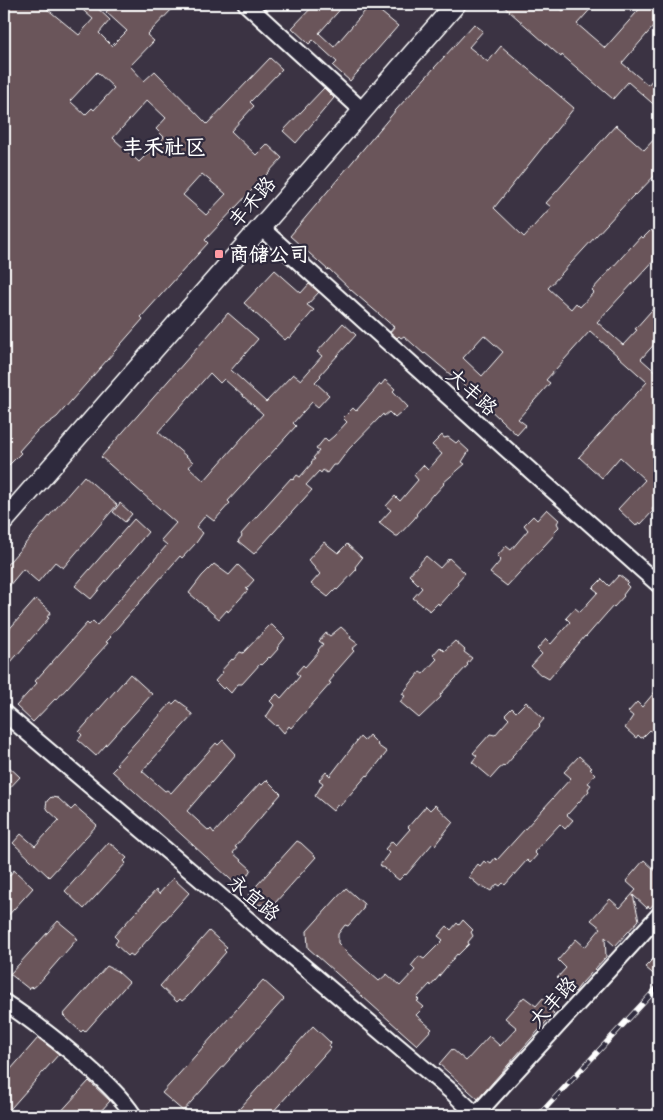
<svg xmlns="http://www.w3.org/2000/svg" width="663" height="1120" font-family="Caveat,'LXGW WenKai TC',sans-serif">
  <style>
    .building { fill: #6b555a; stroke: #fff; fill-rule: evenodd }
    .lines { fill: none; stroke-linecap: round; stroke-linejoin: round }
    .minor-casing { stroke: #fff; stroke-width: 19 }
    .major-casing { stroke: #fff; stroke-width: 22 }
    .minor { stroke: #2f2a3d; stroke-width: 15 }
    .major { stroke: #2f2a3d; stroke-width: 19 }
    .rail-casing { stroke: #fff; stroke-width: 5.5 }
    .rail { stroke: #2f2a3d; stroke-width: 4; stroke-dasharray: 11; stroke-linecap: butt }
    .poi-dot { fill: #ff9aa2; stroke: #2f2a3d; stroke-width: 2 }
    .labels { text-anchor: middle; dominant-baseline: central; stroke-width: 4.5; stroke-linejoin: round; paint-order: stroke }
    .street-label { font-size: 20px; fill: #fff; stroke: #2f2a3d }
    .poi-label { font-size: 20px; font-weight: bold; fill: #fff; stroke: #2f2a3d; text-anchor: start }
    .neighbourhood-label { font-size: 21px; font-weight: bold; fill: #fff; stroke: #2f2a3d }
  </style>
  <rect width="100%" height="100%" fill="#3b3343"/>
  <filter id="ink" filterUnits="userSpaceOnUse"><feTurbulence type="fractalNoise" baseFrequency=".02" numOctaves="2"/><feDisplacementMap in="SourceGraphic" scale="10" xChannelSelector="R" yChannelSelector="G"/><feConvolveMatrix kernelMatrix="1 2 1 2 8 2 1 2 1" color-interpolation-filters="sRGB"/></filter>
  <g filter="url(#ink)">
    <g class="building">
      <path d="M4 4H41L79 35 93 19 76 4H93L110 20 99 33 112 46 127 31 106 12 114 4H177L147 35 154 41 130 66 144 81 155 71 207 124 270 58 282 69 250 102 254 106 231 131 256 155 267 144 282 158 205 240 208 243 141 317 143 319 57 417 36 432 19 451 21 453 4 470ZM97 72 114 88 94 110 92 108 85 115 70 101ZM147 100 166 118 156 129 164 137 150 153 149 152 139 162 113 138ZM202 174 226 194 206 215 183 195Z"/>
      <polygon points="315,4 345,4 319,33 334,47 371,4 398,26 350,81 333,66 337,62 313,40 309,44 292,28"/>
      <polygon points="501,4 555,4 563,11 569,4 595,4 577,24 605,48 644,4 659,4 659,20 622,63 648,85 659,72 659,109 628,82 613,99 562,55 561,57"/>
      <path d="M474 24 483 31 469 47 488 62 501 46 574 108 494 208 524 237 551 207 546 203 616 125 644 150 659 134V171L636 195 635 194 631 198 548 288 571 309 576 303 580 307 594 292 592 290 641 236 643 238 651 230 659 237V255L597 322 623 345 637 330 635 329 659 302V339L641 359 659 375V501L652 509 653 511 641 524 639 522 636 526 618 509 645 480 620 457 602 478 579 457 647 382 590 331 546 380 550 383 518 419 526 425 517 435 452 374 451 375 425 353 424 354 404 336 401 338 399 336 397 338 390 332 394 327 351 290 329 269 328 270 290 236 396 110ZM484 335 503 352 482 376 463 358Z"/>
      <polygon points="324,88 334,98 296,143 283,131"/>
      <polygon points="275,270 301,293 309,284 319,292 307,305 314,310 290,338 288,337 285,340 244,303"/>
      <path d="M228 313 258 339 231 370 266 402 293 374 301 380 322 356 317 352 343 323 356 335 320 375 321 376 315 382 329 395 318 407 312 402 293 423 296 426 228 501 230 503 214 521 206 515 196 527 203 533 196 543 182 558 180 556 110 636 111 637 106 642 108 643 56 700 55 699 33 722 16 706 37 683 35 681 87 623 89 625 93 621 97 625 167 545 161 540 176 523 101 457ZM210 373 220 383 224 379 263 414 204 481 189 467 193 462 158 432Z"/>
      <polygon points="385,380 395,389 393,391 408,407 395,418 389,412 384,416 383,414 349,449 337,465 333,465 327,473 323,470 321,473 319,471 306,485 312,490 254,554 238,541 242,536 241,534 291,478 293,480 297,475 300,477 312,463 311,462 315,459 313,458 319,451 316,449 325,438 328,441 334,436 347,422 343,418 353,408 356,411 380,384 381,385"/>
      <polygon points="442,435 444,438 448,437 456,443 458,441 469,451 462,462 465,464 443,483 444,484 434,495 433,494 416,514 417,515 414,519 398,536 396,536 379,523 391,510 386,506 395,496 400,501 418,480 414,475 423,465 428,470 442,454 432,445"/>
      <polygon points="84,476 117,505 63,568 55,562 38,582 23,569 4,592 4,568"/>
      <polygon points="120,503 132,514 125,522 113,512"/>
      <polygon points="547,509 559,520 557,523 559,527 554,532 555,534 507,586 490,573 501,560 497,556 506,546 511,550 528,530 524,525 533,516 537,520"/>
      <polygon points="134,519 148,532 91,599 75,586"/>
      <polygon points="324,542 338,553 347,544 362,558 355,567 357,569 337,590 336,589 328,597 311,584 320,574 308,560"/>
      <polygon points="426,556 440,568 449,558 465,573 457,582 458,584 439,605 438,603 430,611 413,598 422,588 409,575"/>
      <polygon points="214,564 229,575 238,565 254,580 246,589 248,590 228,612 227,610 219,619 189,593 202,576"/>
      <polygon points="619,575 628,582 626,584 629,587 623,595 624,596 614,607 613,606 586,637 585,636 549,679 542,675 542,676 531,666 542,654 537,649 546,639 551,644 570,622 566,618 575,608 580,612 598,592 593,588 602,579 609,586"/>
      <polygon points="36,599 51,612 47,617 49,618 4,670 4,635"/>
      <polygon points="270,625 272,625 285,638 277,648 278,649 270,658 269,657 261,665 260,664 242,684 238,684 231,693 225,687 223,689 215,681 223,672 221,671 232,659 233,660 240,652 243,653"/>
      <polygon points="341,627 351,636 350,638 358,644 352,649 354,651 333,675 334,676 329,682 331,683 291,728 289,726 284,733 277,725 276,726 266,717 274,705 270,701 277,694 281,698 295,682 300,676 296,673 303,665 305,667 319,651 318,650 323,644 319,641 326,633 330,636"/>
      <polygon points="455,641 465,650 464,652 472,658 467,664 468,665 440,695 441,697 419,718 400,702 405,696 402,694 420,672 423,674 437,659 433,655 440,647 444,651"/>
      <polygon points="130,674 152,694 96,756 78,740 82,735 79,732"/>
      <polygon points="659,687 659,738 650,730 643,737 641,738 638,735 636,738 625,728 633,716 628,712 637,702 642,707"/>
      <polygon points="177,700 188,708 187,710 192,714 192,716 142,771 165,791 167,790 171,793 216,743 218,745 223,740 236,754 187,811 209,831 211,829 214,833 260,783 262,785 267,780 281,794 235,847 237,848 233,853 251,869 240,888 112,771 118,765 116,764 171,703 173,704"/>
      <polygon points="526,702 544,719 539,725 540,726 512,756 513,757 504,767 503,766 499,769 491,778 472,762 477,756 473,753 490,734 495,735 509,719 505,715 512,708 516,712"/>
      <polygon points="369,735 378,744 377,745 387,752 368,776 367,775 340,806 338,804 333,811 315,796 323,783 319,780 326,772 330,776 360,737 364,741"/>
      <polygon points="579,756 592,768 590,769 595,774 588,783 591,785 588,789 589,791 567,815 573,820 565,829 560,824 534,852 537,855 530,863 527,860 505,885 503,883 500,886 497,884 491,891 484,887 482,888 469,877 474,869 478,864 480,866 484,861 486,863 488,861 491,863 495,858 497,860 571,778 564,772"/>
      <polygon points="4,762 20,777 4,794"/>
      <polygon points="51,797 58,798 71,810 75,806 97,825 49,877 13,843 21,834 35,846 59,820 48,810 46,806 47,801"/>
      <polygon points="435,805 453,822 435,845 433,843 406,875 405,874 399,880 380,865 389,853 385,849 392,841 396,845 410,829 408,827 426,806 430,810"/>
      <polygon points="297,841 301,843 316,857 275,903 257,905 248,895"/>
      <polygon points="109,842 127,858 124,861 126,863 84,909 65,891"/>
      <polygon points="644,860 659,874 659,898 650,908 648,906 647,908 633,895 639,920 615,946 605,937 606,957 581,984 575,992 574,991 573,992 557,978 566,968 558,960 576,939 585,947 601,928 591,920 610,899 620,908 636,890 626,881"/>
      <polygon points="14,870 33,888 4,920 4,882"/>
      <polygon points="173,878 189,893 133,956 130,954 128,956 115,944 118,940 114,936 156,890 159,894"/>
      <polygon points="346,888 364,904 363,909 348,926 345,925 338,934 338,943 345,950 345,951 379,981 387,974 400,986 415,970 411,966 419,956 424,959 443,940 438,936 447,926 451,930 457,923 459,925 463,920 473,930 471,932 473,936 468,942 469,944 458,955 457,954 431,986 430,984 417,998 419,1000 417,1001 424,1007 416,1015 432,1029 417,1045 308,948 307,931"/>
      <polygon points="58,921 76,936 75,938 77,939 38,984 33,988 31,986 29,989 10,974"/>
      <polygon points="209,931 227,947 224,950 226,952 187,997 182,1001 180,999 177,1002 160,986"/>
      <polygon points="654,958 659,962 659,979 645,967"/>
      <polygon points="107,966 117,971 129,982 85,1032 83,1030 81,1032 63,1015"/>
      <polygon points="263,980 284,999 183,1111 162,1093"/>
      <polygon points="524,997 536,1006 543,998 554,1008 551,1011 554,1013 478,1099 439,1064 452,1049 466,1061 489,1036 500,1046 517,1028 505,1018"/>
      <polygon points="313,1026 331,1043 329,1046 331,1047 271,1114 268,1111 264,1116 233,1116"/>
      <polygon points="38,1038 59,1054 4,1116 4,1077"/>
      <polygon points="89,1081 110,1101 100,1112 96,1116 57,1116"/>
    </g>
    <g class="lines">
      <defs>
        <g id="minor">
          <polyline points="246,4 363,111"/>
          <polyline points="260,227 504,447 659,585"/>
          <polyline points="4,713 453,1093 477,1116"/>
          <path d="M4 1002C30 1019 54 1038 78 1058 98 1076 119 1093 134 1116"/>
          <polyline points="475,1116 659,915"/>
        </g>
        <polyline id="major" points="4,521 456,4"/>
      </defs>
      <use href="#minor" class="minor-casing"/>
      <use href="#major" class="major-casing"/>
      <use href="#minor" class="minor"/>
      <use href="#major" class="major"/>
      <defs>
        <polyline id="rail" points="538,1116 659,986"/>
      </defs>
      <use href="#rail" class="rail-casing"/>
      <use href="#rail" class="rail"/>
    </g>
  </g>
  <rect class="poi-dot" x="214" y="249" width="10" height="10" rx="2.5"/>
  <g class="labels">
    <g class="street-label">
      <text transform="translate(252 202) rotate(-49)">丰禾路</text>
      <text transform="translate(472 392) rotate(42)">大丰路</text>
      <text transform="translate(254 898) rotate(40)">永宜路</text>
      <text transform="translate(553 1002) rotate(-48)">大丰路</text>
    </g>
    <g class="poi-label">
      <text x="229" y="254">商储公司</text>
    </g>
    <g class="neighbourhood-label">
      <text x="164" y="147">丰禾社区</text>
    </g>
  </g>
  <rect width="663" height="1120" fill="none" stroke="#2f2a3d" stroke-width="20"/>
  <rect x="10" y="10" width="643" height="1100" fill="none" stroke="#fff" stroke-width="2" filter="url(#ink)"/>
</svg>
